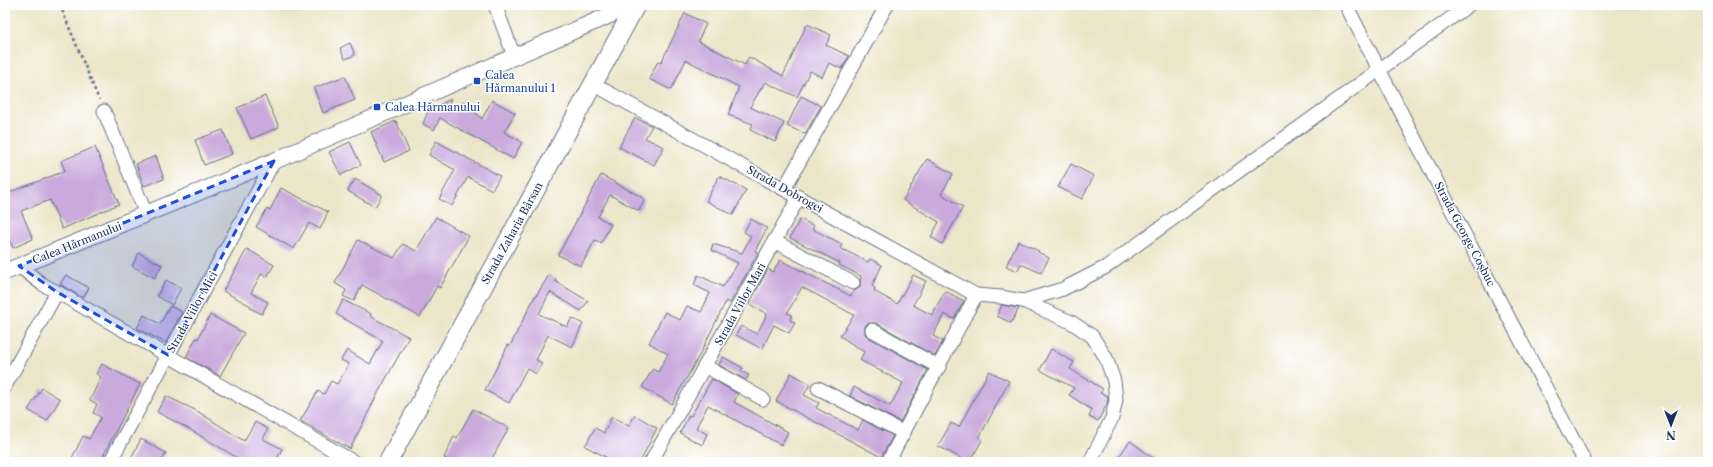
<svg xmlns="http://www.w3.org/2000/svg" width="1713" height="467" font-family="'Libre Caslon Text',serif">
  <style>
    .building { fill: #caaadd }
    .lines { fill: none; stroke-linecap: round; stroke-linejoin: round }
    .minor-casing { stroke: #646f83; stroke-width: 15 }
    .tertiary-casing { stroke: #646f83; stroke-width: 18 }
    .secondary-casing { stroke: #646f83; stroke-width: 20 }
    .path { stroke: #646f83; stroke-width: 2.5; stroke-dasharray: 3 3; stroke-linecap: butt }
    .minor { stroke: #fff; stroke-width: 13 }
    .tertiary { stroke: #fff; stroke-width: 16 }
    .secondary { stroke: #fff; stroke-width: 18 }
    .marked { fill: #1d4ed8; fill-opacity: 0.2; stroke: #1d4ed8; stroke-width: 3; stroke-dasharray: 8 5; stroke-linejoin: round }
    .transit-dot { fill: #1a4fb4; stroke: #fff; stroke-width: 1.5 }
    .labels { text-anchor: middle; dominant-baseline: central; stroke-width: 3; stroke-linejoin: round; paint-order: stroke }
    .transit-label { font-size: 11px; fill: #164399; stroke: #fff; text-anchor: start }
    .street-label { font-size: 11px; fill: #1b2f5e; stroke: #fff }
  </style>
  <rect width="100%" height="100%" fill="#fff"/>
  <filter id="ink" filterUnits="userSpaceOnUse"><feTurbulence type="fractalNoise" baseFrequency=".025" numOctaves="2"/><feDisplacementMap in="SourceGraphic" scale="8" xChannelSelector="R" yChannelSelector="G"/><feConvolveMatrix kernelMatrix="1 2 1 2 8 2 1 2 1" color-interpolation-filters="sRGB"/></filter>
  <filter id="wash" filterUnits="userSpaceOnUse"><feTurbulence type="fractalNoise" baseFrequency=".012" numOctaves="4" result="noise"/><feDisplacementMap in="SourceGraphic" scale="16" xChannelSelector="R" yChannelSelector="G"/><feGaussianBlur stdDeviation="0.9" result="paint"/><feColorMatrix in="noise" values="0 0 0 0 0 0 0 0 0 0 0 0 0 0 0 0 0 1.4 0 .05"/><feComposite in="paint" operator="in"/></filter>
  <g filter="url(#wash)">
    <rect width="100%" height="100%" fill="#ece6c9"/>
    <g id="blocks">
      <g class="building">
        <polygon points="685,13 706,24 698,41 745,65 749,57 783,76 807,24 831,35 826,45 849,56 842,69 829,63 822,77 810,71 797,97 765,82 750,107 784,123 775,142 750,130 753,124 728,115 739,87 686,60 671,90 649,79 658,61 661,63"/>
        <polygon points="350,43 355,55 345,59 340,48"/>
        <polygon points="345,76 355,100 323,113 314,88"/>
        <polygon points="265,96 279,127 251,139 237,108"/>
        <polygon points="801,96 821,106 805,134 787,126"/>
        <polygon points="451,99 448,105 455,109 464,101 482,119 492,100 515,113 504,132 522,142 513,159 440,118 434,130 423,124 428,111"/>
        <polygon points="635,118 652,126 645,138 664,147 654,165 619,147"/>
        <polygon points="396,121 409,151 384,162 371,132"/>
        <polygon points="223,130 232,154 204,165 195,140"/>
        <polygon points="436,141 500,176 492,190 468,177 452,206 439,199 455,170 429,155"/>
        <polygon points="350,142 361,165 341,175 329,152"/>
        <polygon points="95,147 119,204 62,229 50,200 21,211 33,239 13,248 5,229 5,194 65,171 61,161"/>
        <polygon points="156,156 164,179 144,186 136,164"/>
        <polygon points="927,159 953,174 941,194 963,207 942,244 931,237 939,222 903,200"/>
        <polygon points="1071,164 1094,176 1082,199 1058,187"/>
        <polygon points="601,175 645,199 639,211 610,195 598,217 611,224 601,243 595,240 581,266 558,255"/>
        <polygon points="719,176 746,190 733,215 706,201"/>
        <polygon points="355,179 382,195 375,207 348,191"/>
        <polygon points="281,188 328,212 320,229 309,223 294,249 256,227 267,209 270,210"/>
        <polygon points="436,217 469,236 440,288 437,286 420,317 362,285 354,301 343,296 346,290 335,283 358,240 394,258 403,244 416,251"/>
        <polygon points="751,219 767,228 755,251 758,253 730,303 726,301 699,356 672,404 642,387 653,369 658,372 668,354 649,343 665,312 680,320 687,306 701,312 710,293 694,285 698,275 723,287 738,263 711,250 713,244 742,253 751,236 744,232"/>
        <polygon points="800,219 814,226 812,229 842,244 840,248 868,262 870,259 882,265 872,286 875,288 874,291 897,304 913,275 926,281 913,305 932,315 945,291 964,301 954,319 944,314 933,336 943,341 935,356 876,323 868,323 865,326 865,334 868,337 928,370 900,422 850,396 854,387 890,406 903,383 860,360 864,352 840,336 854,315 802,287 787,313 792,315 790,320 795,323 789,333 774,325 762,349 736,335 741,326 757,334 767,314 749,304 768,269 773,272 780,260 851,296 854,291 860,287 861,276 839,265 840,263 790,238"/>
        <polygon points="1018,241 1039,251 1038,252 1049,258 1041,273 1021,264 1017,271 1006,266"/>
        <polygon points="247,249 274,265 267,277 261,274 251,293 268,302 262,314 250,308 251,306 223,291"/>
        <polygon points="139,253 162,265 155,278 132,266"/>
        <polygon points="66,275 89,288 83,298 60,284"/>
        <polygon points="549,275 556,279 555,281 588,301 581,311 550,292 539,314 567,327 572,318 583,324 572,347 548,335 536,360 542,363 536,374 527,368 509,403 485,390 508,345 510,346 535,296 536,296"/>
        <polygon points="166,280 181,288 172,305 157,296"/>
        <polygon points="343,300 371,314 370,316 409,337 378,393 350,449 300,421 318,391 324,394 331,381 337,384 349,364 341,360 347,350 370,364 383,341 336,314"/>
        <polygon points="1002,305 1019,308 1011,323 997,316"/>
        <polygon points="170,306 182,312 166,343 137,328 144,315 160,324"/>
        <polygon points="210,315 244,333 220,376 186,357 196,338 198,339"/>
        <polygon points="1051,349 1074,362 1070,369 1103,389 1100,393 1108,396 1107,404 1098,421 1089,417 1092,410 1069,395 1074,388 1040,370"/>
        <polygon points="723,357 743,368 741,371 749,375 746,380 719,365"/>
        <polygon points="102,364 140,384 100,462 70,462 83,436 89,439 101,417 93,413 97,404 90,400 101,377 96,374"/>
        <polygon points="989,371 1009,381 979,438 982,440 970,462 968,462 938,446 951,423 959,427"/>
        <polygon points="791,373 810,384 804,395 819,403 816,408 858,430 863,420 893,436 881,457 776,401"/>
        <polygon points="712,379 738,394 734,402 788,432 781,445 708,405 696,428 707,434 702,445 680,433 689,415 691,416"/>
        <polygon points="42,388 60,399 47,421 28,410"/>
        <polygon points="166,396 197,411 244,441 255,422 268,429 263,439 282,449 275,462 233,462 236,457 189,429 157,412"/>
        <polygon points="473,409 509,428 490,462 452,462 444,458 454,436 457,438"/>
        <polygon points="635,415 657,428 640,462 615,462 585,446 595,428 604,433 612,417 629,426"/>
        <polygon points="141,439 166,453 161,462 129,462"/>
        <polygon points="1130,441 1159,462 1115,462"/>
      </g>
    </g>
  </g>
  <g filter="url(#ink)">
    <use href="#blocks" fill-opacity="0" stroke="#646f83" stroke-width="1"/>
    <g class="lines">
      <defs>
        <g id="minor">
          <polyline points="495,5 514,56"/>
          <polyline points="1346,5 1438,184 1585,462"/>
          <polyline points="593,84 976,295 1001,297 1023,301 1071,322 1092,336 1106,358 1114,381 1116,400 1112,418 1090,462"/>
          <polyline points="104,111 146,214"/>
          <polyline points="784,189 887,5"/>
          <polyline points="774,241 853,283"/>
          <polyline points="19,266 42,284 57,292 354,462"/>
          <polyline points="1023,301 1063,289 1106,267 1469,5"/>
          <polyline points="872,330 939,367"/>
          <polyline points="705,366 763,399"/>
          <polyline points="5,386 57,292"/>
          <polyline points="818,388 904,433"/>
          <polyline points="110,462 274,161"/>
          <polyline points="651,462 799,197"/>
          <polyline points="888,462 976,295"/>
        </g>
        <polyline id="tertiary" points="5,272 274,161 633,5"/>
        <polyline id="secondary" points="388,462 636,5"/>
      </defs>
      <use href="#minor" class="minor-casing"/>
      <use href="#tertiary" class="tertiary-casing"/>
      <use href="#secondary" class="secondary-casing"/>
      <polyline class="path" points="60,5 99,100"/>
      <use href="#minor" class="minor"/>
      <use href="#tertiary" class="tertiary"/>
      <use href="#secondary" class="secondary"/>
    </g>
  </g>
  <path class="marked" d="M274 161 168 355 57 292 19 266Z"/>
  <g class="transit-dot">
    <rect x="473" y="77" width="8" height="8" rx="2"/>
    <rect x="373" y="103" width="8" height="8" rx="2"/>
  </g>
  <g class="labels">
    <g class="transit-label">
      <text x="485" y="75">Calea<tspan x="485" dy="13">Hărmanului 1</tspan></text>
      <text x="385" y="107">Calea Hărmanului</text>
    </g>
    <g class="street-label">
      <text transform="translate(785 189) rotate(29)">Strada Dobrogei</text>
      <text transform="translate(512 233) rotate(-61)">Strada Zaharia Bârsan</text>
      <text transform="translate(1465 234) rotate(62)">Strada George Coșbuc</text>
      <text transform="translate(77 243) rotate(-22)">Calea Hărmanului</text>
      <text transform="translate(740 304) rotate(-61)">Strada Viilor Mari</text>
      <text transform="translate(192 312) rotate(-61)">Strada Viilor Mici</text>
    </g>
  </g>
  <rect width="1713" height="467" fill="none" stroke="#fff" stroke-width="20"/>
  <g transform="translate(1671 425) rotate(180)" stroke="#ffffff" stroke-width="3" paint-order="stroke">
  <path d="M0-3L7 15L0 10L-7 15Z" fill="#1b2f5e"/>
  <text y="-6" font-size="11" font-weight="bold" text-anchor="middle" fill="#1b2f5e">N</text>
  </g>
</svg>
